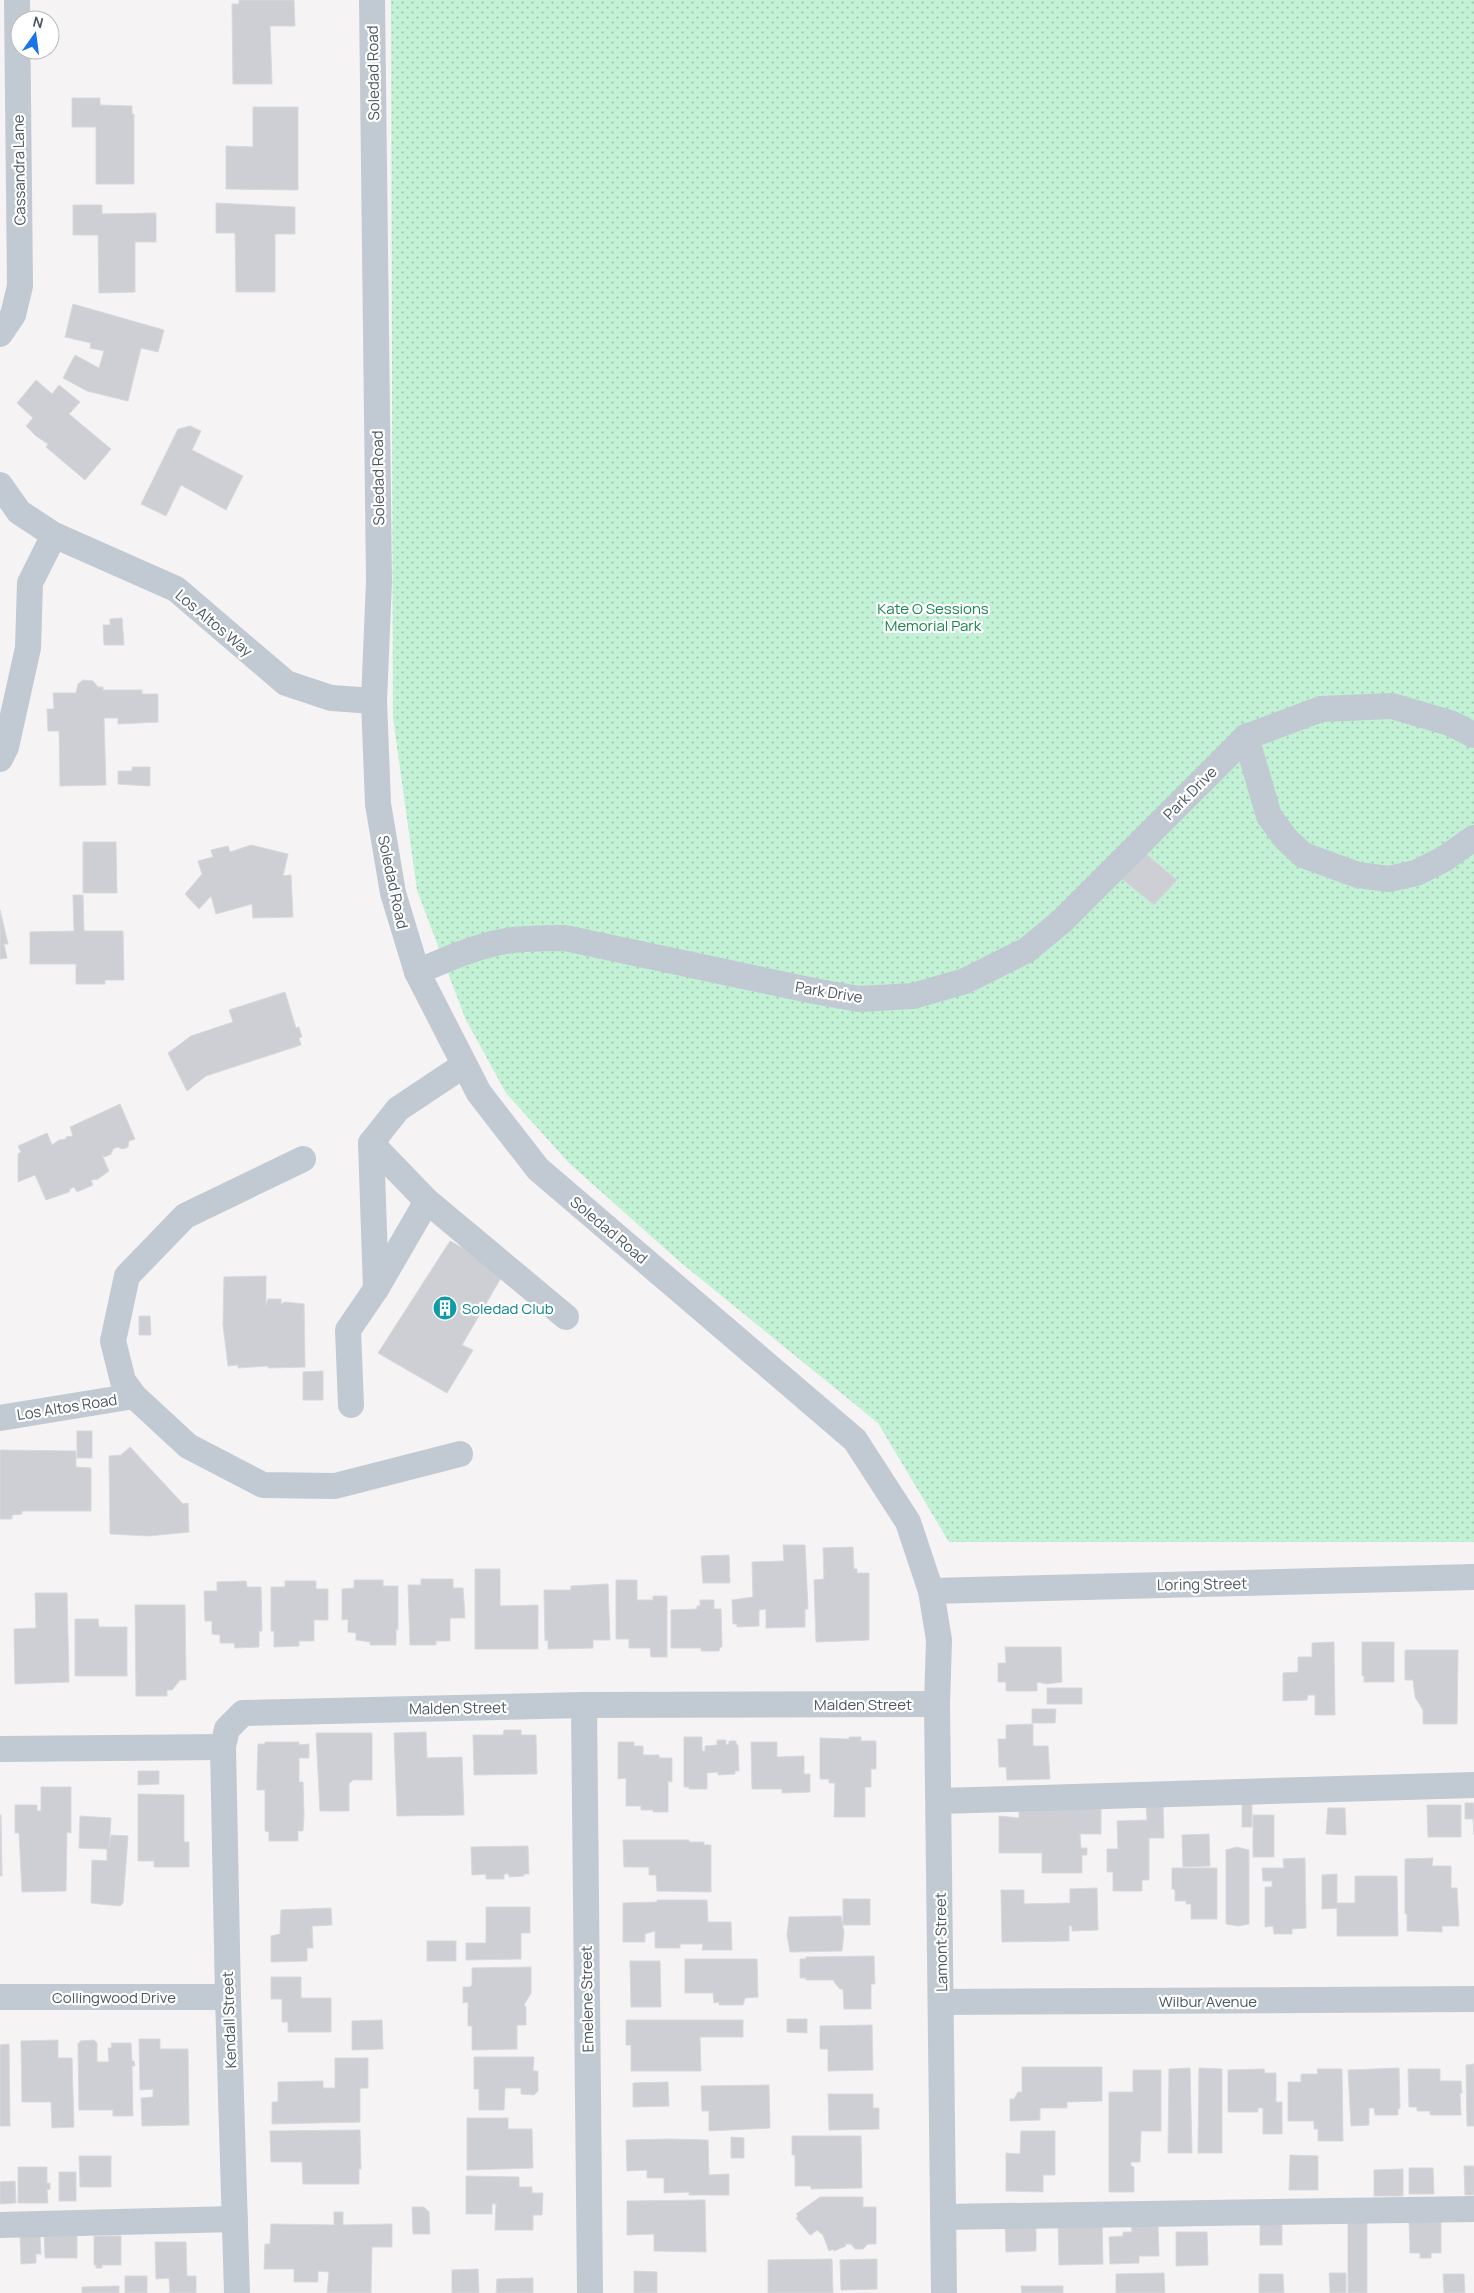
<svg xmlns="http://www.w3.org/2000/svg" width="1474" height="2293" font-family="Manrope,sans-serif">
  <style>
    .park { fill: url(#park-dots) }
    .building { fill: #cdcfd5; stroke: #d7d9de }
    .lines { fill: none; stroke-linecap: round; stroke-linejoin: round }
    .minor { stroke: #c1cad2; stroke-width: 26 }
    .labels { text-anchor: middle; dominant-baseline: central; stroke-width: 4.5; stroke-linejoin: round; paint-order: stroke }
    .street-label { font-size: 15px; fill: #4a5661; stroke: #fff }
    .park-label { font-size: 15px; fill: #17864f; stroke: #fff }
    .culture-label { font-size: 15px; fill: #0d838f; stroke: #fff; text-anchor: start }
  </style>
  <defs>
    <pattern id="park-dots" width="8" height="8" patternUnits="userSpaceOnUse" patternTransform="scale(1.25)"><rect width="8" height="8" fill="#c3f1d5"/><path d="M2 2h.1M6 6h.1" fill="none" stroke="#a0c6b0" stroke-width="1.8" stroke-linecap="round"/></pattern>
  </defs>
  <rect width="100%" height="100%" fill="#f5f3f3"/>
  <polygon class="park" points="391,0 1474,0 1474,1542 949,1542 878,1423 680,1262 569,1163 506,1093 465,1018 417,890 393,718"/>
  <g class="building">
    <polygon points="239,0 294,0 295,26 270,26 272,84 233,84 232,4 239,4"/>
    <polygon points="72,98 100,98 100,105 132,106 132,114 134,114 134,184 96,184 96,127 72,127"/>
    <polygon points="253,107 298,107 298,190 226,189 226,146 253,147"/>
    <polygon points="216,203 295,207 295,234 275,234 275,292 236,292 235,233 216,233"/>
    <polygon points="73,205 102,205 102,214 156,213 156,242 135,242 135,292 99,293 98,235 73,235"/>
    <polygon points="73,304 164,330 158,352 141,348 128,401 87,391 63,378 75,355 99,368 104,351 90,348 91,343 65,337"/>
    <polygon points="36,380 52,394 59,385 80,402 69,414 111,449 85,480 46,447 48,444 36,436 26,426 33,418 17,403"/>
    <polygon points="190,426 201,431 192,450 243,476 226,510 181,485 166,516 141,504 178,429"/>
    <polygon points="122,618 124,645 104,645 103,625 110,625 110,619"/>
    <polygon points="83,680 93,681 98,687 103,687 103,690 142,690 142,694 158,694 158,722 118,724 118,718 104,718 106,785 60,786 59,731 48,731 47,709 54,709 53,693 76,693 78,684"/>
    <polygon points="132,767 150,767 150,786 118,784 118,771 132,771"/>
    <polygon points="83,842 116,842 117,893 83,893"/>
    <polygon points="251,845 288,854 283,876 291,875 293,917 253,918 252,904 216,914 211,896 199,909 185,894 202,874 198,861 213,857 211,850 228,846 230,852"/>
    <polygon points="1145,853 1177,880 1154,905 1122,879"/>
    <polygon points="73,895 83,895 84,931 123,931 124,980 105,980 105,984 76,984 76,964 30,964 30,932 74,931"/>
    <polygon points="0,910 8,944 4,944 7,958 0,959"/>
    <polygon points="285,992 296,1028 299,1027 302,1037 299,1038 301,1045 206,1076 187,1091 168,1053 191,1036 233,1022 229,1010"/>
    <polygon points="120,1104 135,1139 129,1141 128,1147 123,1149 117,1147 113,1149 111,1154 105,1157 102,1155 109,1171 98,1179 91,1180 93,1185 77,1192 74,1187 70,1189 69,1192 46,1200 35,1175 18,1182 18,1154 21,1152 18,1146 47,1133 52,1145 59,1140 66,1139 66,1137 73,1136 70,1127"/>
    <polygon points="450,1241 505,1271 462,1345 473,1350 447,1393 378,1353"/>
    <polygon points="266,1276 266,1305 268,1299 281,1299 281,1304 285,1302 304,1304 305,1367 268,1368 268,1366 238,1368 238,1365 228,1366 223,1325 224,1277"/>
    <polygon points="139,1316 150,1316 151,1335 139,1335"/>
    <polygon points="323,1371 323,1400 303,1400 303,1372"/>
    <rect x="77" y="1431" width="15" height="27"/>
    <polygon points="130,1447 183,1504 188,1503 189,1532 149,1536 110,1534 109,1456 121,1455"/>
    <polygon points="0,1450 76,1451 76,1467 91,1468 91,1511 22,1511 22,1514 12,1515 12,1519 0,1519"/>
    <polygon points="783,1545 805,1545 808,1609 805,1609 805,1627 766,1628 766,1609 759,1610 759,1626 737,1627 737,1624 733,1624 732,1600 753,1597 752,1562 784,1561"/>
    <polygon points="853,1547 854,1569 857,1569 857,1573 869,1573 869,1640 816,1642 814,1580 824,1579 823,1548"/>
    <polygon points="729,1555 730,1583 703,1583 701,1556"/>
    <polygon points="475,1569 500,1569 500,1606 538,1605 538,1649 475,1649"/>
    <polygon points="421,1579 453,1579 453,1588 463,1588 465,1618 450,1618 450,1641 436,1641 436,1645 410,1645 408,1585 421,1585"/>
    <polygon points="354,1580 383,1580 383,1586 398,1586 398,1630 396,1629 396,1645 370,1645 370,1642 356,1640 356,1633 348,1632 348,1619 342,1620 342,1589 354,1588"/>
    <polygon points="616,1580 637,1580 637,1600 653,1600 653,1596 667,1596 667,1657 651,1657 650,1648 629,1648 629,1639 616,1639"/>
    <polygon points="246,1581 247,1587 261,1587 262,1631 259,1631 259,1647 235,1648 234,1643 220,1643 220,1635 212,1634 212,1621 205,1621 204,1591 217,1591 217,1582"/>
    <polygon points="285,1581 316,1581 316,1589 328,1589 328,1620 314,1620 314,1641 299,1641 299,1646 274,1647 274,1631 271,1631 271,1587 285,1587"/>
    <polygon points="608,1584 610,1640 593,1640 593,1648 548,1649 548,1640 545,1641 544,1590 571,1590 571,1586"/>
    <polygon points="35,1593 67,1593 69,1682 15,1684 14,1629 36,1628"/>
    <polygon points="700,1600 714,1600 714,1609 721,1609 722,1647 720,1647 719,1651 701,1651 701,1648 671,1648 671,1610 697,1609 697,1606 700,1606"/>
    <polygon points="135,1605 185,1605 186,1680 180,1680 172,1690 167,1690 167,1696 136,1696"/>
    <polygon points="75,1619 98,1619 99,1627 127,1627 127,1676 75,1676"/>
    <polygon points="1334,1642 1335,1715 1315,1715 1315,1695 1308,1695 1307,1700 1283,1701 1283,1673 1298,1672 1298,1657 1312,1657 1312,1643"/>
    <polygon points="1362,1642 1394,1642 1394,1682 1364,1682 1364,1676 1362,1676"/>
    <polygon points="1005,1647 1061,1647 1062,1682 1047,1684 1037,1682 1037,1691 1006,1691 1006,1682 998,1682 998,1663 1006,1663"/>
    <polygon points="1405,1650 1458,1650 1457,1724 1423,1724 1423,1710 1415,1697 1413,1680 1405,1680"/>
    <rect x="1047" y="1688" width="35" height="16"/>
    <polygon points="1032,1709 1056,1709 1055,1723 1032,1723"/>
    <polygon points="1033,1724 1033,1746 1048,1746 1050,1779 1007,1780 1006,1767 999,1767 998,1739 1006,1739 1006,1725"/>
    <polygon points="504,1730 521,1730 521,1735 536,1735 537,1774 474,1775 473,1735 503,1735"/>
    <polygon points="426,1732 427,1758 462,1757 464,1815 397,1816 394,1733"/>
    <polygon points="316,1733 372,1733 372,1780 353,1780 349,1784 349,1811 320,1811"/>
    <polygon points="684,1737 702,1737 702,1751 705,1751 705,1746 717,1745 717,1740 726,1740 726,1745 729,1744 729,1741 736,1741 736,1744 738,1745 739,1771 735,1771 735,1774 718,1775 718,1772 707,1773 707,1789 689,1789 689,1787 684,1787"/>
    <polygon points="849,1737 861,1737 861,1741 876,1741 876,1769 871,1769 871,1787 865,1787 865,1817 834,1817 835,1783 829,1783 829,1779 820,1779 820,1738 849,1739"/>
    <polygon points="265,1742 299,1742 299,1745 309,1744 309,1758 299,1758 299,1782 303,1782 304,1815 303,1831 298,1831 298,1841 269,1841 269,1832 265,1831 265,1790 257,1790 257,1776 258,1744 265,1744"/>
    <polygon points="618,1742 634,1742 634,1746 643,1746 643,1755 659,1755 659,1758 672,1758 672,1782 668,1781 668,1812 653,1812 653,1810 641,1810 641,1806 626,1806 626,1778 618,1779"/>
    <polygon points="751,1742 777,1742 777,1757 804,1756 804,1774 810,1774 810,1792 782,1793 782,1789 752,1789"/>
    <polygon points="138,1771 159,1771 159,1784 138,1785"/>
    <polygon points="41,1787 71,1787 71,1833 67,1832 66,1891 22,1892 19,1833 15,1833 15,1805 37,1805 37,1811 41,1811"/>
    <polygon points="138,1794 184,1795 184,1842 189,1842 189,1867 154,1867 154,1861 138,1861"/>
    <polygon points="1146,1802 1163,1802 1164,1838 1149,1838 1149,1880 1142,1880 1142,1891 1113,1891 1113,1872 1107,1872 1107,1849 1118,1849 1117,1821 1147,1820"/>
    <rect x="1242" y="1803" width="10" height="24"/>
    <polygon points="1465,1803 1474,1803 1474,1835 1473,1819 1465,1819"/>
    <polygon points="1427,1805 1461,1805 1461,1837 1428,1837"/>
    <polygon points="1328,1808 1345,1808 1346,1835 1326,1834"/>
    <polygon points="1019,1809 1101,1809 1101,1834 1080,1834 1081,1848 1087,1848 1087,1855 1082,1855 1082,1873 1042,1873 1042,1853 999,1853 999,1816 1019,1818"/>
    <polygon points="0,1815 1,1815 2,1876 0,1876"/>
    <rect x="1253" y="1815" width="21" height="42"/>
    <polygon points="80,1816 111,1818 109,1848 111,1835 128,1836 123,1903 120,1906 91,1903 92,1860 107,1861 107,1849 79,1848"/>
    <polygon points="1209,1834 1210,1866 1183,1867 1182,1835"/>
    <polygon points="623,1840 689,1840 689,1842 704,1842 704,1845 711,1845 711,1892 657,1891 656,1875 649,1875 649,1867 624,1867"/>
    <polygon points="528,1846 529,1874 524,1874 524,1876 509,1877 509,1874 504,1874 504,1879 486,1879 486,1874 472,1875 471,1847"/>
    <polygon points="1237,1847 1249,1850 1249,1924 1238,1926 1226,1924 1226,1850"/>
    <polygon points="1305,1858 1306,1928 1292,1929 1292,1934 1274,1934 1273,1926 1265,1927 1265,1887 1272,1887 1272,1881 1263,1881 1262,1868 1284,1868 1283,1859"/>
    <polygon points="1433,1858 1432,1866 1451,1866 1451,1888 1457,1888 1459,1926 1442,1926 1442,1932 1407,1931 1407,1914 1405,1914 1405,1859"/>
    <polygon points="1172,1868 1217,1868 1217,1919 1191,1919 1191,1904 1186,1904 1186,1901 1175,1901 1175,1890 1172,1889"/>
    <polygon points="1337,1874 1337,1903 1355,1903 1355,1876 1397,1876 1398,1936 1337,1936 1337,1908 1322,1909 1322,1875"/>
    <polygon points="1097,1888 1098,1930 1072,1931 1072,1926 1069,1926 1069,1941 1002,1942 1001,1890 1024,1890 1024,1904 1070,1903 1070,1889"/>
    <rect x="843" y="1899" width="27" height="26"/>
    <polygon points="657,1900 707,1900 708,1922 731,1922 732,1950 702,1950 703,1944 680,1944 680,1948 655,1948 655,1931 645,1934 645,1942 623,1942 623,1903 657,1902"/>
    <polygon points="486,1907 530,1907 530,1933 521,1933 521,1959 466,1960 466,1943 486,1943"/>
    <polygon points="331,1908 332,1925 312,1926 313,1948 307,1948 307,1961 271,1962 271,1936 280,1934 281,1910"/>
    <polygon points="841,1916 844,1933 842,1951 790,1952 787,1935 789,1917"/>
    <rect x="427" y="1941" width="29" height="20"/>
    <polygon points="874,1956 875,1984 871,1984 871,2009 844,2009 843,1989 840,1989 834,1982 834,1980 806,1980 806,1978 800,1978 800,1959 806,1959 806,1957"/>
    <polygon points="685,1959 757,1959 758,1997 745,1998 743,2005 719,2005 719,2002 714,2003 713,1993 685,1993"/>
    <polygon points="630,1961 660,1961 661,2007 631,2007"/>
    <polygon points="531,1967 531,1993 524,2005 526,2007 526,2025 517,2025 517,2049 472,2050 472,2026 468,2026 468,2002 463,2003 463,1987 470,1987 472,1985 472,1968"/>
    <polygon points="271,1977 301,1977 301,1998 331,1998 331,2032 288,2032 288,2022 282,2022 282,1999 271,1999"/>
    <polygon points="787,2019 807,2019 807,2033 787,2032"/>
    <polygon points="382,2020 383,2049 352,2050 352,2021"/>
    <polygon points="626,2020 743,2020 743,2037 700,2037 701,2071 631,2071 631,2045 626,2045"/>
    <polygon points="872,2025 873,2070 828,2071 828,2049 820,2049 820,2026"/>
    <polygon points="139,2039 160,2039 160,2049 188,2049 189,2125 142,2126 141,2098 153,2097 153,2089 140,2090"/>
    <polygon points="58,2040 58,2058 72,2058 74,2127 52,2128 51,2102 22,2102 21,2041"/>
    <polygon points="94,2040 97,2043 97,2062 109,2062 108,2048 112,2048 111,2043 131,2043 132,2061 134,2061 135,2066 132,2066 133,2116 113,2116 113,2110 79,2110 78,2043 80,2043 80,2041"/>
    <polygon points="9,2044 10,2126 0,2126 0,2045"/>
    <polygon points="474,2057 534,2057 533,2071 538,2071 538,2091 534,2095 521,2094 521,2088 505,2088 504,2110 479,2110 479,2089 474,2089"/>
    <polygon points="335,2058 368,2058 368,2088 360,2088 360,2122 272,2124 272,2102 278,2102 278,2082 323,2081 323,2088 335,2088"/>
    <polygon points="1474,2064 1474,2126 1467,2126 1466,2065"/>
    <polygon points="1022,2067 1102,2067 1102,2101 1067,2102 1067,2108 1040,2108 1040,2120 1010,2121 1010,2099 1014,2099 1018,2092 1022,2092"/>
    <polygon points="1190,2068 1192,2153 1168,2153 1169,2069"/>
    <polygon points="1199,2068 1222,2069 1222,2153 1198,2153"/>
    <polygon points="1399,2068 1400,2108 1398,2109 1398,2115 1375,2115 1374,2108 1369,2108 1369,2125 1351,2126 1348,2070"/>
    <polygon points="1264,2069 1265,2073 1276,2073 1276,2102 1282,2102 1282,2134 1263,2134 1263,2108 1258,2108 1258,2112 1228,2112 1228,2070"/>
    <polygon points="1317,2069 1342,2069 1343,2141 1318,2141 1318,2129 1314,2129 1314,2121 1288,2121 1288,2082 1301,2082 1301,2074 1318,2074"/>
    <polygon points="1408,2069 1440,2069 1440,2081 1461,2081 1462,2093 1460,2093 1461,2115 1430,2115 1430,2111 1417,2111 1417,2107 1409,2107"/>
    <polygon points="1133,2070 1161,2070 1161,2131 1141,2131 1140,2162 1131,2162 1131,2166 1134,2167 1134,2192 1109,2192 1109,2092 1133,2092"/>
    <polygon points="668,2082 669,2106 633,2107 633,2083"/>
    <polygon points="769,2085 770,2128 709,2131 709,2111 702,2111 701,2086"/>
    <polygon points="828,2094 873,2094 873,2108 879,2108 879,2129 829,2130"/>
    <polygon points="467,2118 508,2118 508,2129 532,2129 533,2168 467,2170"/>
    <polygon points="360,2130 361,2169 359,2169 359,2184 303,2184 302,2162 271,2162 270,2131"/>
    <polygon points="1021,2131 1055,2131 1055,2175 1043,2175 1043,2192 1006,2191 1006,2153 1020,2154"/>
    <polygon points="792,2136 861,2136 862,2188 811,2189 811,2186 795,2186 795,2155 792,2155"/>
    <polygon points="731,2137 744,2138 744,2158 731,2158"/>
    <polygon points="670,2139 708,2140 709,2175 729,2174 729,2195 689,2195 689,2192 664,2193 664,2178 647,2178 647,2170 627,2171 626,2140"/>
    <polygon points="1290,2155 1318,2156 1318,2190 1289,2190"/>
    <polygon points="79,2156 111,2156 111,2187 80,2187"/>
    <polygon points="1464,2166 1474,2166 1474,2195 1465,2195"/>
    <polygon points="18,2167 47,2167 47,2183 50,2183 50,2189 47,2190 48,2203 18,2203"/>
    <polygon points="1409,2168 1433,2168 1434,2194 1409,2194"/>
    <polygon points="1403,2169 1403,2196 1374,2196 1374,2170"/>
    <rect x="59" y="2172" width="17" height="29"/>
    <polygon points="466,2176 519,2177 519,2187 532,2187 532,2193 543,2193 542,2215 533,2215 533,2230 495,2230 496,2204 492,2204 492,2214 466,2214"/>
    <polygon points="15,2181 16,2203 0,2204 0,2182"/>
    <polygon points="820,2197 863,2197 863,2207 876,2207 876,2244 868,2244 863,2249 855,2249 851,2244 845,2244 846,2246 834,2251 833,2249 829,2251 823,2235 817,2230 811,2235 809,2234 796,2218 798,2216 796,2214"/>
    <polygon points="705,2200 706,2252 654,2251 654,2234 627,2235 627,2201"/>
    <polygon points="412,2207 424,2207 429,2212 430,2234 413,2234"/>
    <polygon points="334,2212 343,2212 343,2225 392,2224 392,2247 372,2247 371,2293 327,2293 329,2272 318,2271 318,2282 294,2282 294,2269 264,2269 265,2244 270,2244 271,2224 334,2225"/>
    <rect x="1260" y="2218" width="22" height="27"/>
    <polygon points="1441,2220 1441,2253 1431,2253 1431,2258 1420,2258 1420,2253 1410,2253 1409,2221"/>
    <rect x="1348" y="2221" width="19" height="72"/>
    <polygon points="1005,2222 1036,2222 1036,2251 1006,2252"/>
    <polygon points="1102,2223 1103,2264 1059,2265 1058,2224"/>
    <polygon points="1158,2225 1159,2256 1139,2256 1139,2263 1110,2264 1109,2237 1123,2236 1123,2232 1132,2232 1131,2226"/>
    <polygon points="44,2232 77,2232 77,2258 45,2258"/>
    <polygon points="1176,2232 1207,2232 1208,2265 1176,2266"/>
    <polygon points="20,2235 40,2235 41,2254 36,2254 36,2263 21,2264"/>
    <polygon points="94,2236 121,2236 121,2265 102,2265 102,2268 96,2268 96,2265 94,2265"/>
    <polygon points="155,2242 186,2242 187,2276 196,2276 196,2293 168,2293 170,2293 169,2278 156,2279"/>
    <polygon points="832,2259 833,2293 768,2293 768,2260"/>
    <polygon points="877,2259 877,2289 841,2290 840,2260"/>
    <polygon points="478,2269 479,2293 452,2293 452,2270"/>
    <polygon points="634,2271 657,2272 657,2293 634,2293"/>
    <polygon points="1164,2273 1165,2293 1116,2293 1116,2274"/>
    <polygon points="1329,2273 1346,2273 1346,2293 1330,2293"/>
    <polygon points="1259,2274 1283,2274 1284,2293 1259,2293"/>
    <polygon points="1443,2274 1464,2274 1465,2293 1444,2293"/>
    <rect x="125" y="2276" width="22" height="17"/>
    <polygon points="533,2278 533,2293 496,2293 497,2279"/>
    <polygon points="119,2286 119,2293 82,2293 82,2287"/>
    <polygon points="1021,2286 1063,2286 1063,2293 1022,2293"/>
  </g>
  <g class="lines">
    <g class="minor">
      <polyline points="372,0 379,581 374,701 378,804 393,893 417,972 479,1093 538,1169 855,1440 908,1522 931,1591 939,1640 937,1704 944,2293"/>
      <polyline points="0,334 13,315 20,286 17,0"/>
      <polyline points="0,485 19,512 54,535 176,589 286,683 331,698 374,701"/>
      <polyline points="1246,737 1269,816 1286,839 1303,855 1358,875 1389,879 1416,873 1444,859 1474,838"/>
      <polyline points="0,759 6,747 28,648 30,583 54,535"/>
      <path d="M417 972C445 960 476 946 506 941 526 938 545 938 565 938L814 991 859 999 913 996 965 981 1027 950 1062 921 1246 737 1321 709 1392 706 1450 723 1474 735"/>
      <polyline points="371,1143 427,1201 376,1289"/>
      <polyline points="303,1159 185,1216 127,1276 113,1341 123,1381 134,1396 188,1446 263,1485 335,1486 460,1454"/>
      <polyline points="427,1201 566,1317"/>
      <polyline points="351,1405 348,1330 376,1289 371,1143 398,1109 464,1065"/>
      <polyline points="0,1418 134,1396"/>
      <polyline points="931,1591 1474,1577"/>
      <polyline points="584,1705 590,2293"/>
      <polyline points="0,1749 223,1747"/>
      <polyline points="939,1801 1474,1785"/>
      <polyline points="0,1997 228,1997"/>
      <polyline points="941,2002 1474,1999"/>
      <polyline points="943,2217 1474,2209"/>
      <polyline points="0,2225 235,2219"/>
      <polyline points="237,2293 228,1997 223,1747 227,1729 243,1713 584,1705 937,1704"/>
    </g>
  </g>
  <defs>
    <symbol id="building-disc" viewBox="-11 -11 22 22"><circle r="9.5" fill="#0f9aa8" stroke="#fff"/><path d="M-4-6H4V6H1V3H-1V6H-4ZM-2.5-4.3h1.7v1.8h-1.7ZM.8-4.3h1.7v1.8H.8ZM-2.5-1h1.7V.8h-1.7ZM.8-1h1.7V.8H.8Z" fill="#fff"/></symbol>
  </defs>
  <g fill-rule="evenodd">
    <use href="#building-disc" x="431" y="1294" width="28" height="28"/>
  </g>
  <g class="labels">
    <g class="street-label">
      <text transform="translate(373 73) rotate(-91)">Soledad Road</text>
      <text transform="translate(19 170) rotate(-91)">Cassandra Lane</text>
      <text transform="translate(378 478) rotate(-91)">Soledad Road</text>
      <text transform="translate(214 623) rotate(40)">Los Altos Way</text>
      <text transform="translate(1190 793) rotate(-45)">Park Drive</text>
      <text transform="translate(393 882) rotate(78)">Soledad Road</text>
      <text transform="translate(829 992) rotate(9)">Park Drive</text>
      <text transform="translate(609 1230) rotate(40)">Soledad Road</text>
      <text transform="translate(67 1407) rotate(-9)">Los Altos Road</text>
      <text transform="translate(1202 1584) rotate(-1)">Loring Street</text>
      <text x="863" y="1704">Malden Street</text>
      <text transform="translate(458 1708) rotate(-1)">Malden Street</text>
      <text transform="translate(941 1942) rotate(-91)">Lamont Street</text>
      <text x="114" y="1997">Collingwood Drive</text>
      <text transform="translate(587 1999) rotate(-91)">Emelene Street</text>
      <text x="1208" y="2001">Wilbur Avenue</text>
      <text transform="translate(229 2020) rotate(-92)">Kendall Street</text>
    </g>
    <g class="park-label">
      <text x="933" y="608">Kate O Sessions<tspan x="933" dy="17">Memorial Park</tspan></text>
    </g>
    <g class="culture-label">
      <text x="462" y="1308">Soledad Club</text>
    </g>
  </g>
  <g transform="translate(35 35) rotate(14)"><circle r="24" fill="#ffffff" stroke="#b7bbc0"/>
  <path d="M0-4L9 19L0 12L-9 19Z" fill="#1a73e8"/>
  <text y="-8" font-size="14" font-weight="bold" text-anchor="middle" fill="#4a5661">N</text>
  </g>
</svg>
